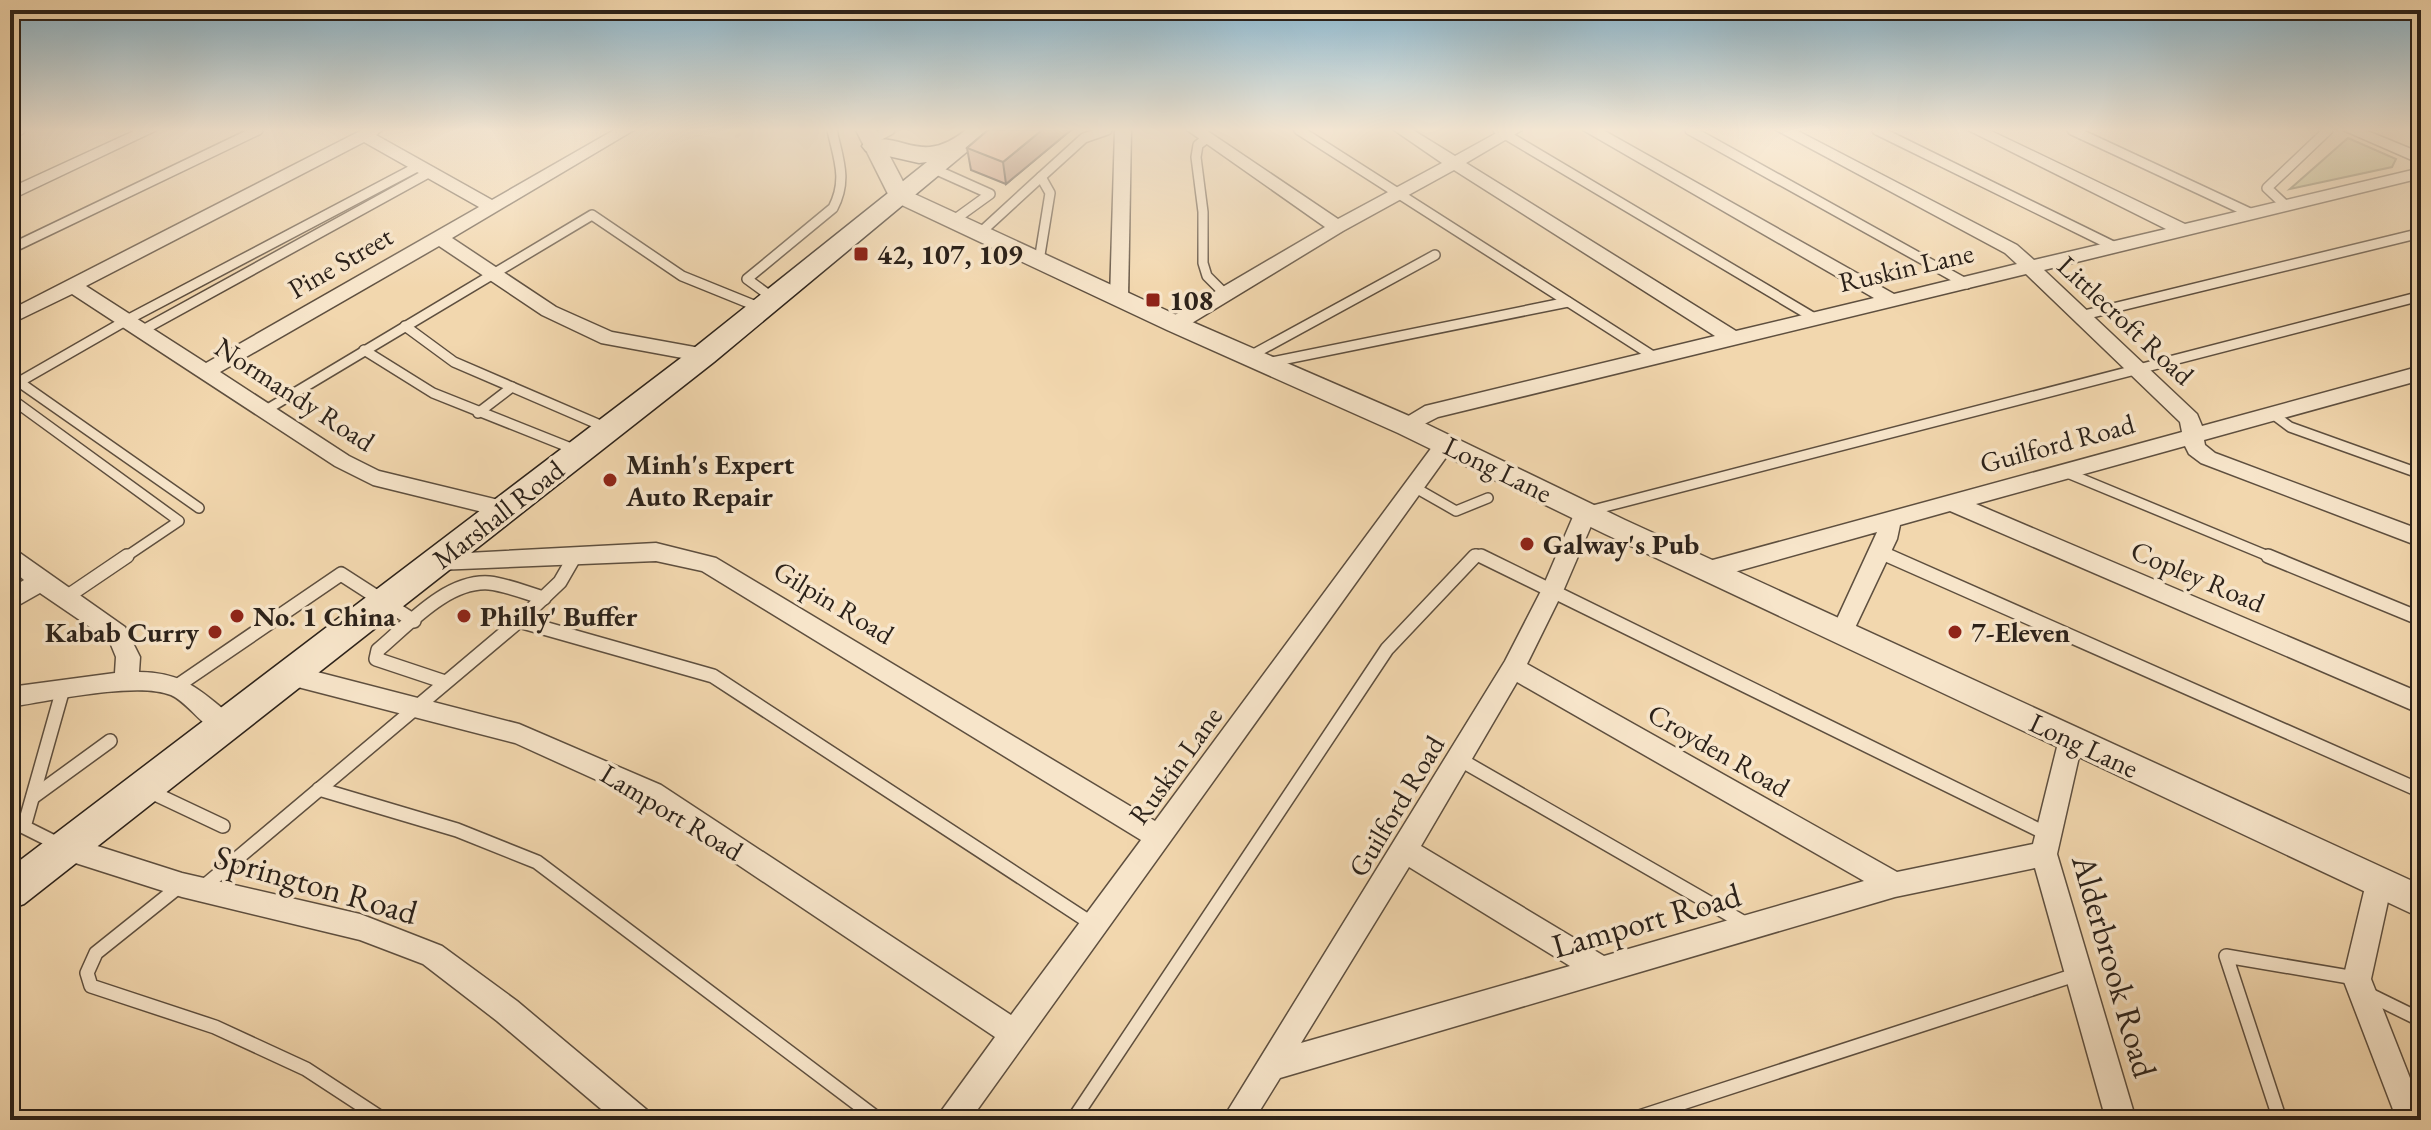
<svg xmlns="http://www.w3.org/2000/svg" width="2431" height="1130" font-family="'EB Garamond',serif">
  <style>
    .green { fill: #bebd88; stroke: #757051; stroke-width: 2 }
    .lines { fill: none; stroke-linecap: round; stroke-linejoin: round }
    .service-far1-casing { stroke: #5e4f3f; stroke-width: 12 }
    .service-casing { stroke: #5e4f3f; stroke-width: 16 }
    .minor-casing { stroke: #5e4f3f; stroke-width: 3 }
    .tertiary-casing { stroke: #5e4f3f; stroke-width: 3 }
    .secondary-casing { stroke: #2c221a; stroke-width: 3 }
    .service-far1 { stroke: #f7e5ca; stroke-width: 9 }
    .service { stroke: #f7e5ca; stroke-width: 13 }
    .minor { fill: #f7e5ca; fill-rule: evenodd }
    .tertiary { fill: #f7e5ca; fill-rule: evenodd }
    .secondary { fill: #f7e5ca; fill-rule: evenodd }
    .wall { fill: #c8957d; stroke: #2c221a; stroke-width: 2 }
    .shaded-wall { fill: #a27966; stroke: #2c221a; stroke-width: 2 }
    .building { fill: #e8ad91; stroke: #2c221a; stroke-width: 2 }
    .poi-dot { fill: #8f2418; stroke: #f7e5ca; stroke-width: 3 }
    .labels { text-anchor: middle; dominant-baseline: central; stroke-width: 7; stroke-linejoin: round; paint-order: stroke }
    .poi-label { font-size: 28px; font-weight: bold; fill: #2c221a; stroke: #f7e5ca; text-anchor: start }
    .street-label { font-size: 28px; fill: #2c221a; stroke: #f7e5ca }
    .near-street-label { font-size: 34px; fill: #2c221a; stroke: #f7e5ca }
  </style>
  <rect width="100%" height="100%" fill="#f2d7ae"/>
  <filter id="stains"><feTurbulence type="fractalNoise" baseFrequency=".0025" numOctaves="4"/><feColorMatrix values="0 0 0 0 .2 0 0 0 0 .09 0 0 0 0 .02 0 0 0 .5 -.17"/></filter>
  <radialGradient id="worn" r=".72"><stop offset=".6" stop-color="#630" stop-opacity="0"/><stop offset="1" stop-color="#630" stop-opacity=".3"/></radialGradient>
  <polygon class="green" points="2348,138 2396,159 2392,167 2290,189"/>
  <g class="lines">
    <defs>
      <g id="service-far1">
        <polyline points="1299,130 1656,358"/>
        <polyline points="1498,130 1816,319"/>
        <polyline points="1690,130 1967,284"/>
        <polyline points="1877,130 2113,246"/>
        <polyline points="2072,130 2250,213"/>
        <polyline points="10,135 20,130"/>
        <polyline points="1207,138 1198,145 1196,157 1203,212 1203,263 1207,276 1225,294"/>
        <polyline points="871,140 890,130"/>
        <polyline points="932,168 990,194 954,220"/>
        <polyline points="1041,177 1084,138 1107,130"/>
        <polyline points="2285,205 2267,188 2328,130"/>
        <polyline points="980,233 1041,177 1050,193 1039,261"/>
        <polyline points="10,249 258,130"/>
        <path d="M773 298 747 279 833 208C848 180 838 158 832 130"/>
        <polyline points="2080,316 2421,233"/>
        <polyline points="405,326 454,362 607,428"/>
        <polyline points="143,330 430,172"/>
        <polyline points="364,350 433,393 576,450"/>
        <polyline points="1250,356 1435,255"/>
        <polyline points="1267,363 1568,302"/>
        <polyline points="10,398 179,521 124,558"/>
        <polyline points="266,410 592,215 682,276 761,308"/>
        <polyline points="478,413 512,387"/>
        <polyline points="2274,415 2290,427 2421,474"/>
        <polyline points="2065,472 2273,558"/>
        <polyline points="1414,487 1456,511 1488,498"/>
        <polyline points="199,508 19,382 127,320 419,166"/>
        <polyline points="1589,511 2421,296"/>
        <polyline points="1880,552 1893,558"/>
        <polyline points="1473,558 1477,554 1485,558"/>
      </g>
      <g id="service">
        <polyline points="1481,556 2047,834"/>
        <polyline points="1889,556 2421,791"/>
        <polyline points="2268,556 2421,619"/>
        <polyline points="65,598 127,556"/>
        <polyline points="519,621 713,676 1094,925"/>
        <path d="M445 682 376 659 378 650C408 625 447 580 489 583 508 585 526 593 544 598"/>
        <polyline points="177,686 341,574 414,621"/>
        <polyline points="1459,759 1746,924"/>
        <polyline points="319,789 457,830 537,862 879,1120"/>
        <polyline points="151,792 223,826"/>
        <polyline points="33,797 110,741"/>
        <polyline points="60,845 24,827 63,689"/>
        <polyline points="181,885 96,953 87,973 91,986 215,1027 306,1069 384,1120"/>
        <polyline points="202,888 519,621 560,582 575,556"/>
        <polyline points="2368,994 2421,1020"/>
        <polyline points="1073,1120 1387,649 1475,556"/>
        <polyline points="1630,1120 2078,974"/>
        <polyline points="2280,1120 2226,956 2355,978"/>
      </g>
      <g id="minor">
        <polygon points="136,130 157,130 10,200 10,188"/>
        <path d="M362 130H382L376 135 492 200 614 130H634L452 238 556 307 612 332 711 350 714 355 711 360 704 362 601 343 542 315 439 246 220 372 349 456 379 471 511 503 514 509 511 515 503 517 373 485 335 466 72 294 10 324V310ZM364 142 479 207 206 363 86 286Z"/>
        <polygon points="1115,130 1131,130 1128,299 1119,305 1110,299"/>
        <polygon points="1187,130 1206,130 1338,219 1442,163 1394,130 1413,130 1455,156 1502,130 1522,130 1466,163 1736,331 1874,298 1583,130 1603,130 1894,294 2017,264 2005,253 1776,130 1796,130 2017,245 2034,260 2166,229 1968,130 1989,130 2185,224 2421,168 2421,178 2044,270 2197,414 2202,426 2421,366 2421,380 2204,440 2205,445 2215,453 2421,530 2421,547 2201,463 2189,454 2185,446 1976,504 2421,693 2421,714 1950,511 1900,525 1897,539 1853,632 1850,639 1842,641 1834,639 1831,632 1877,532 1709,579 1701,576 1698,570 1701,564 1709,561 2182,432 2180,422 2026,274 1438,417 1407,433 1400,431 1397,426 1400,421 1425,406 1715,336 1454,170 1343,231 1182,329 1168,329 1166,324 1168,319 1325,227"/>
        <polygon points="2343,130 2365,130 2421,153 2421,164"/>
        <polygon points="1445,437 1452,439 1455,444 1452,449 970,1120 937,1120 942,1110 995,1037 643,801 515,743 290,685 282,682 278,675 282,668 290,665 519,724 661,785 1011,1015 1141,840 702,571 656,561 437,570 429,567 426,561 429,555 656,543 716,558 1155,821 1438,439"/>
        <path d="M1586 504 1594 506 1597 512 1564 589 1527 664 1897 872 2033 844 2059 739 2062 732 2071 728 2080 732 2083 739 2057 854 2136 1120H2106L2035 868 1895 897 1280 1078 1254 1120H1222L1505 661 1542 589 1575 512 1578 506ZM1517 682 1864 881 1604 956 1421 846ZM1409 867 1570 966 1301 1043Z"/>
        <path d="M10 546 125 627 140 657 139 672C185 673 198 689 233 717L236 724 233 731C208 740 192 704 171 695 138 681 48 701 10 707V687L115 673 116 657 109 640 40 593 10 610V589L24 580 10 568Z"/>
        <polygon points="66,836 182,873 360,914 442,946 517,1001 647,1110 652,1120 614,1120 497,1021 423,964 360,940 182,897 66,860 57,856 53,848 57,840"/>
        <polygon points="2379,871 2388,874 2392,883 2371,979 2421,1106 2421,1120 2397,1120 2343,979 2366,883 2370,874"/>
      </g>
      <polygon id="tertiary" points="856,130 876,130 908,191 1183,318 1416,419 1625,520 2421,885 2421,918 1605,534 1398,433 1167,330 891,200"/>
      <path id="secondary" d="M966 130H993L714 362 24 904 10 909V868L694 348 927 162 919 163 866 151 862 146 866 141C904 131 920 167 966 130Z"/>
    </defs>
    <use href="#service-far1" class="service-far1-casing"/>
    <use href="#service" class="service-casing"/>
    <use href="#minor" class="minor-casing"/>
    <use href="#tertiary" class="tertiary-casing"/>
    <use href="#secondary" class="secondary-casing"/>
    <use href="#service-far1" class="service-far1"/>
    <use href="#service" class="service"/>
    <use href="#minor" class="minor"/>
    <use href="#tertiary" class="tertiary"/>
    <use href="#secondary" class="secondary"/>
  </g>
  <polygon class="wall" points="988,130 1071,130 1006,184 971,170 967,148"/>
  <polygon class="shaded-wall" points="1042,130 1071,130 1006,184 1003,162"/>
  <polygon class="building" points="988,130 1042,130 1003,162 967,148"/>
  <linearGradient id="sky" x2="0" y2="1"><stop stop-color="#89b6ce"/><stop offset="0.45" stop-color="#f9eddb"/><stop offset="1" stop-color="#f9eddb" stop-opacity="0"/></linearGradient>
  <rect width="2431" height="288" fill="url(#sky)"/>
  <g class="poi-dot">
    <rect x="853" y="246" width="16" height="16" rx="4"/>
    <rect x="1145" y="292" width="16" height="16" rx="4"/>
    <circle cx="610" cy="480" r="8"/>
    <circle cx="1527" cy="544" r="8"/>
    <circle cx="237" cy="616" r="8"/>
    <circle cx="464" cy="616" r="8"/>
    <circle cx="215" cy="632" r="8"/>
    <circle cx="1955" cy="632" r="8"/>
  </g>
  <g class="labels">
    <g class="poi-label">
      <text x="877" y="254">42, 107, 109</text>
      <text x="1169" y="300">108</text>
      <text x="626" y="464">Minh's Expert<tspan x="626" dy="32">Auto Repair</tspan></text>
      <text x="1543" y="544">Galway's Pub</text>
      <text x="253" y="616">No. 1 China</text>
      <text x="480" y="616">Philly' Buffer</text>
      <text x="199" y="632" text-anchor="end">Kabab Curry</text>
      <text x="1971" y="632">7-Eleven</text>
    </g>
    <g class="street-label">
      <text transform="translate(340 262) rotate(-30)">Pine Street</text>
      <text transform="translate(1906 267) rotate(-13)">Ruskin Lane</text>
      <text transform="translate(2126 320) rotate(43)">Littlecroft Road</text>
      <text transform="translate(295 394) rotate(33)">Normandy Road</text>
      <text transform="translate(2057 443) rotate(-15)">Guilford Road</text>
      <text transform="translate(1498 469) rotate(26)">Long Lane</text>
      <text transform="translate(498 514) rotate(-38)">Marshall Road</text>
      <text transform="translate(2198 576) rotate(23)">Copley Road</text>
      <text transform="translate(834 602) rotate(31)">Gilpin Road</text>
      <text transform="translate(2084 745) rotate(25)">Long Lane</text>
      <text transform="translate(1719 750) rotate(30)">Croyden Road</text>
      <text transform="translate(1175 765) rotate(-54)">Ruskin Lane</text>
      <text transform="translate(1396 806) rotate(-59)">Guilford Road</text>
      <text transform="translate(672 812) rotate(31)">Lamport Road</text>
    </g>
    <g class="near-street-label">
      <text transform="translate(316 884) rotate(16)">Springton Road</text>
      <text transform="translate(1646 920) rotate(-16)">Lamport Road</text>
      <text transform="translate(2115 966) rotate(74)">Alderbrook Road</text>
    </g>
  </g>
  <rect width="2431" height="1130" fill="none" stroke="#f2d7ae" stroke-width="40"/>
  <rect x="12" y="12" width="2407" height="1106" fill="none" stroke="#2c221a" stroke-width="4"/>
  <rect x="20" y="20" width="2391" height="1090" fill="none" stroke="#2c221a" stroke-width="2"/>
  <rect width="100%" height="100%" filter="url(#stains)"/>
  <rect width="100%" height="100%" fill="url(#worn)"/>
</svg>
